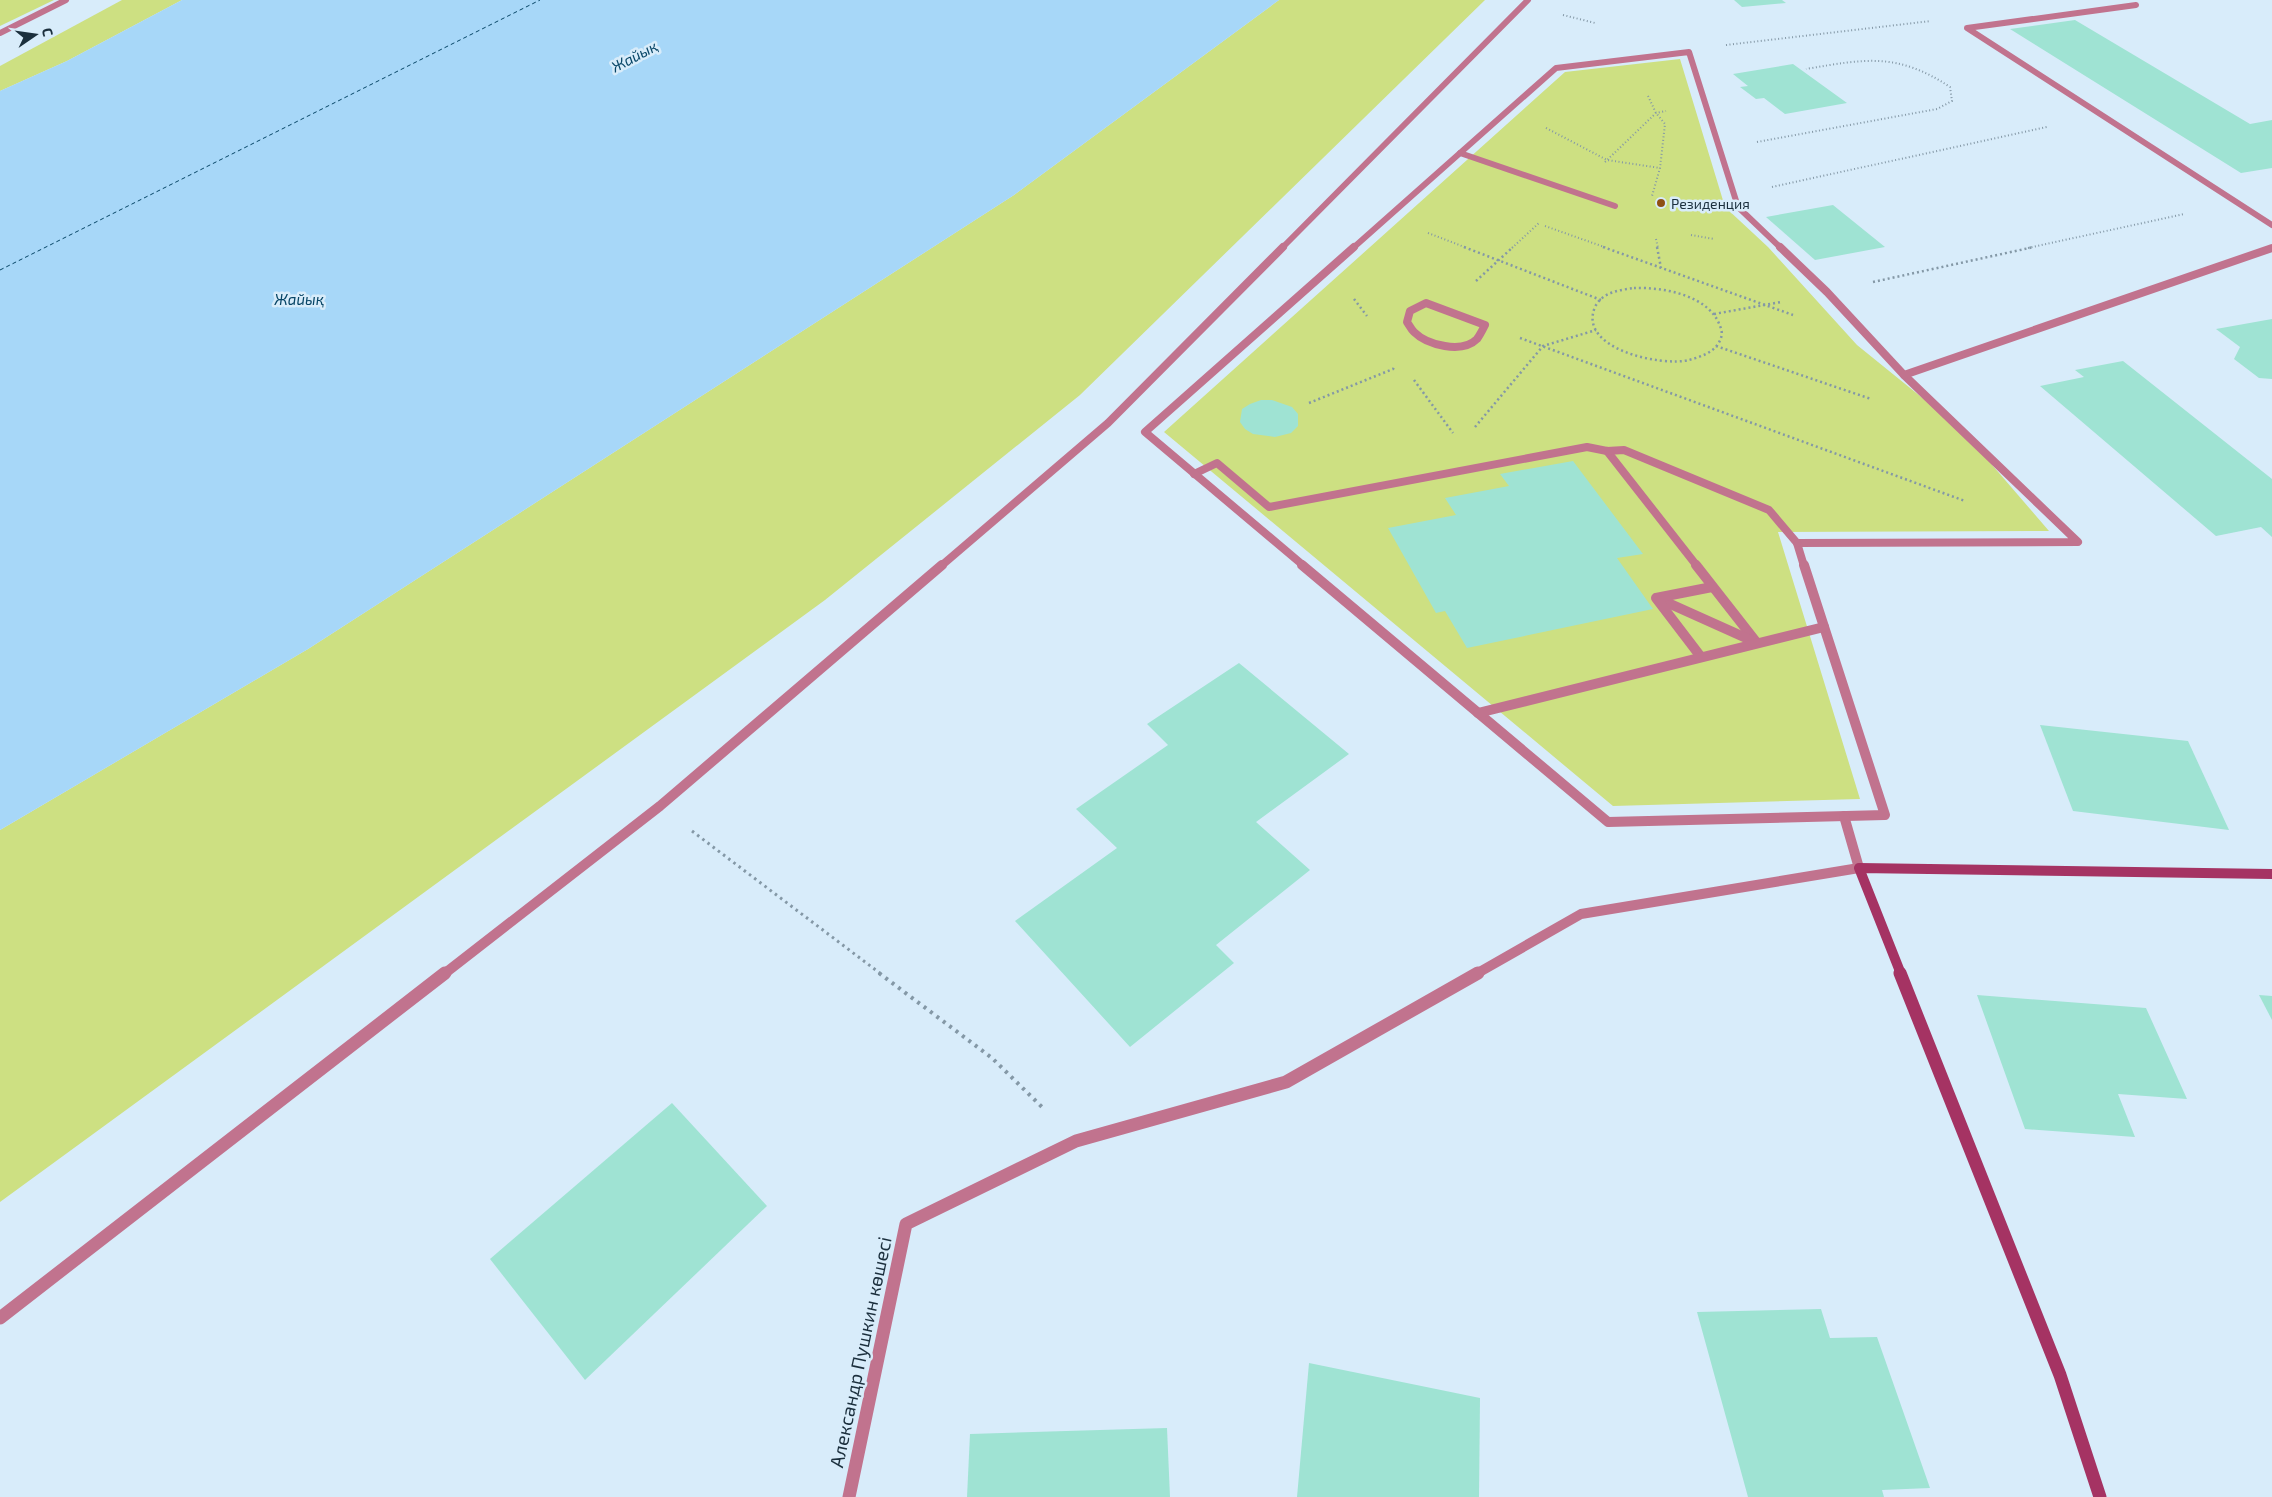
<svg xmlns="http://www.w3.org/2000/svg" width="2272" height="1497" font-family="'Exo 2',sans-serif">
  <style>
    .green { fill: #cde082 }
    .water { fill: #a7d7f8 }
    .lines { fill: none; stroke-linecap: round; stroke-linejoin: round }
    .ferry { stroke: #074566; stroke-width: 1; stroke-dasharray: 4 3; stroke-linecap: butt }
    .building { fill: #9fe3d3 }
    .path-far3 { stroke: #8498a6; stroke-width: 2; stroke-dasharray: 1 2.5; stroke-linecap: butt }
    .path-far2 { stroke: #8498a6; stroke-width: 2.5; stroke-dasharray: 2 3; stroke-linecap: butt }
    .path-far1 { stroke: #8498a6; stroke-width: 3; stroke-dasharray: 2.5 4; stroke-linecap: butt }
    .path { stroke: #8498a6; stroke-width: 4; stroke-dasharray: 3 5; stroke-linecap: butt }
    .lane-far2 { stroke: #c1738e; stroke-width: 6 }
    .lane-far1 { stroke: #c1738e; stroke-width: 8 }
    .lane { stroke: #c1738e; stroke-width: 10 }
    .street-far3 { stroke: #c1738e; stroke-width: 6 }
    .street-far2 { stroke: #c1738e; stroke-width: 8 }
    .street-far1 { stroke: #c1738e; stroke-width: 10 }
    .street { stroke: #c1738e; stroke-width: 13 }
    .secondary-far1 { stroke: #a53363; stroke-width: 10 }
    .secondary { stroke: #a53363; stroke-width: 13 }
    .poi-dot { fill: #8e5014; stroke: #d8ecfa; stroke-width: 2 }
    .labels { text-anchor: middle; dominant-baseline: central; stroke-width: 5; stroke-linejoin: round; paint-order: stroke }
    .far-poi-label { font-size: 14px; fill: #1b2f3d; stroke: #d8ecfa; text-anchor: start }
    .far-water-label { font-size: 15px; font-style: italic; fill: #074566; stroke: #d8ecfa }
    .near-street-label { font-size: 19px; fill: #1b2f3d; stroke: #d8ecfa }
  </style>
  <rect width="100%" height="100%" fill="#d8ecfa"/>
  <g class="green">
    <polygon points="0,0 54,0 0,26"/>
    <polygon points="122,0 182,0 67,61 0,91 0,66"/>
    <polygon points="1279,0 1485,0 1080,395 825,600 0,1202 0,830 308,649 1014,195"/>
    <polygon points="1680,59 1725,207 1768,247 1857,345 1962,430 2049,531 1778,532 1860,799 1613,806 1164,432 1565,72"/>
  </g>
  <polygon class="water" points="182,0 1279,0 1014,195 308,649 0,830 0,91 67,61"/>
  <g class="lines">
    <polyline class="ferry" points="0,270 540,0"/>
  </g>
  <g class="building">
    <polygon points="1734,0 1782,0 1786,3 1742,7"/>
    <polygon points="2075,20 2250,124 2272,120 2272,168 2241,173 2010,29"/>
    <polygon points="1793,64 1847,103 1785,114 1764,98 1756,99 1740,87 1748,86 1733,74"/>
    <polygon points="1833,205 1885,247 1815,260 1766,217"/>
    <polygon points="2272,319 2272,379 2259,378 2234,359 2240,347 2216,329"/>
    <polygon points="2123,361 2272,479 2272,537 2261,527 2216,536 2040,386 2084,377 2075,370"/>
    <polygon points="1261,400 1272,400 1292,407 1298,414 1298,426 1291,433 1275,437 1253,434 1245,429 1240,422 1242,409 1250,404"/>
    <polygon points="1573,461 1643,554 1617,558 1653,609 1467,648 1445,611 1436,613 1388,528 1456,515 1445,498 1509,486 1500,474"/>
    <polygon points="1239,663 1349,754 1256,822 1310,870 1216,945 1234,963 1130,1047 1015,921 1117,848 1076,809 1168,745 1147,724"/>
    <polygon points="2040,725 2188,741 2229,830 2073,811"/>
    <polygon points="1977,995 2146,1008 2187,1099 2118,1094 2135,1137 2025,1129"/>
    <polygon points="2259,995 2272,996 2272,1020"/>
    <polygon points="672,1103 767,1206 585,1380 490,1259"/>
    <polygon points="1821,1309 1830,1338 1877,1337 1930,1488 1882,1490 1884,1497 1748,1497 1697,1312"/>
    <polygon points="1309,1363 1480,1398 1479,1497 1297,1497"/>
    <polygon points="1167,1428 1170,1497 967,1497 970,1434"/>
  </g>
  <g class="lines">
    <g class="path-far3">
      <polyline points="1563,15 1595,23"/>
      <polyline points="1726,45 1931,21"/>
      <polyline points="1648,96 1656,113 1665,124 1660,168 1652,196"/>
      <polyline points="1546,128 1607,160 1660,168"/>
      <path d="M1757 142 1937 109 1952 101 1950 87C1897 52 1865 59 1806 69"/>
      <polyline points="1605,162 1656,113 1666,111"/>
      <polyline points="1772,187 2047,127"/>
      <polyline points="1683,204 1697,202"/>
      <polyline points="1545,226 1607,248"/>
      <polyline points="1428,233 1467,248"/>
      <polyline points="1691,235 1714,239"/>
      <polyline points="1656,239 1658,248"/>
      <polyline points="1512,248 1540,222"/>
      <polyline points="2028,248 2184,214"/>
    </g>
    <g class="path-far2">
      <polyline points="1464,247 1601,300"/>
      <polyline points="1603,247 1793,315"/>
      <polyline points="1657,247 1661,268"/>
      <polyline points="1476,281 1513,247"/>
      <polyline points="1873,282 2034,247"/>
      <path d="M1634 288C1663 287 1709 295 1720 326 1723 332 1722 338 1718 344 1712 353 1700 357 1689 360 1662 367 1577 349 1595 307 1602 292 1620 290 1634 288Z"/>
      <polyline points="1354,299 1367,316"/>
      <polyline points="1714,314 1781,302"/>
      <polyline points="1520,338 1965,501"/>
      <polyline points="1716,346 1871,399"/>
      <polyline points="1414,380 1453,433"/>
      <polyline points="1309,403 1393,369 1395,366"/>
      <polyline points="1475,427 1543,346 1596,330"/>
    </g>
    <polyline class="path-far1" points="692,831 881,974"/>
    <polyline class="path" points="879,973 992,1058 1044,1109"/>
    <g class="lane-far2">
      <polyline points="2136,5 1967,28 2272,225"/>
      <polyline points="1460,153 1615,206"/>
      <polyline points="1353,248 1556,68 1689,52 1738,207 1781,248"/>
    </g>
    <g class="lane-far1">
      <polyline points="1780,247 1827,292 1904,375 2078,542 1797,543 1804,566"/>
      <polyline points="1904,375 2272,248"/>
      <polyline points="1607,451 1697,566"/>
      <polyline points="1194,474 1217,463 1269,507 1587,447 1607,451 1624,450 1769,510 1797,543"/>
      <polyline points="1304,566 1145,432 1354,247"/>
    </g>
    <g class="lane">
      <polyline points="1302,565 1608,822 1885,815 1804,565"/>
      <polyline points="1696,565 1757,643"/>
      <polyline points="1657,598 1755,642"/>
      <polyline points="1701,657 1656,598 1712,587"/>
      <polyline points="1478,713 1824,627"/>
      <polyline points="1844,816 1859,868"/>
    </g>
    <g class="street-far3">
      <polyline points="0,33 66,0"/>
      <polyline points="1282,248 1528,0"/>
    </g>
    <g class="street-far2">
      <path d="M1426 303 1485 325C1483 329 1480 335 1477 339 1462 354 1427 345 1414 332 1411 329 1409 325 1407 322L1410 311Z"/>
      <polyline points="941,566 1108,423 1283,247"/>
    </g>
    <g class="street-far1">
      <polyline points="444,974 660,806 942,565"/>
      <polyline points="1476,974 1581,914 1859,868"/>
    </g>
    <g class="street">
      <polyline points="0,1318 445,973"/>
      <polyline points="849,1497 906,1224 1076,1141 1286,1082 1478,973"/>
    </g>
    <polyline class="secondary-far1" points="1901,974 1859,868 2272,874"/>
    <polyline class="secondary" points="1900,973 2060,1375 2100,1497"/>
  </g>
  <circle class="poi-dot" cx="1661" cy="203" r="5"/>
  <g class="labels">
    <g class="far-poi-label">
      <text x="1671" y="203">Резиденция</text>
    </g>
    <g class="far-water-label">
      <text transform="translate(634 56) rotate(-28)">Жайық</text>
      <text x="299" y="299">Жайық</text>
    </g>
    <g class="near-street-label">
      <text transform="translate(860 1352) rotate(-78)">Александр Пушкин көшесі</text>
    </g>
  </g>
  <g transform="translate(35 35) rotate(77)" stroke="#d8ecfa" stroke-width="4" paint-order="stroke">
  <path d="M0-4L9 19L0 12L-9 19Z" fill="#1b2f3d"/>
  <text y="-8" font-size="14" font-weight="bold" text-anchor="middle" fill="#1b2f3d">С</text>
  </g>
</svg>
